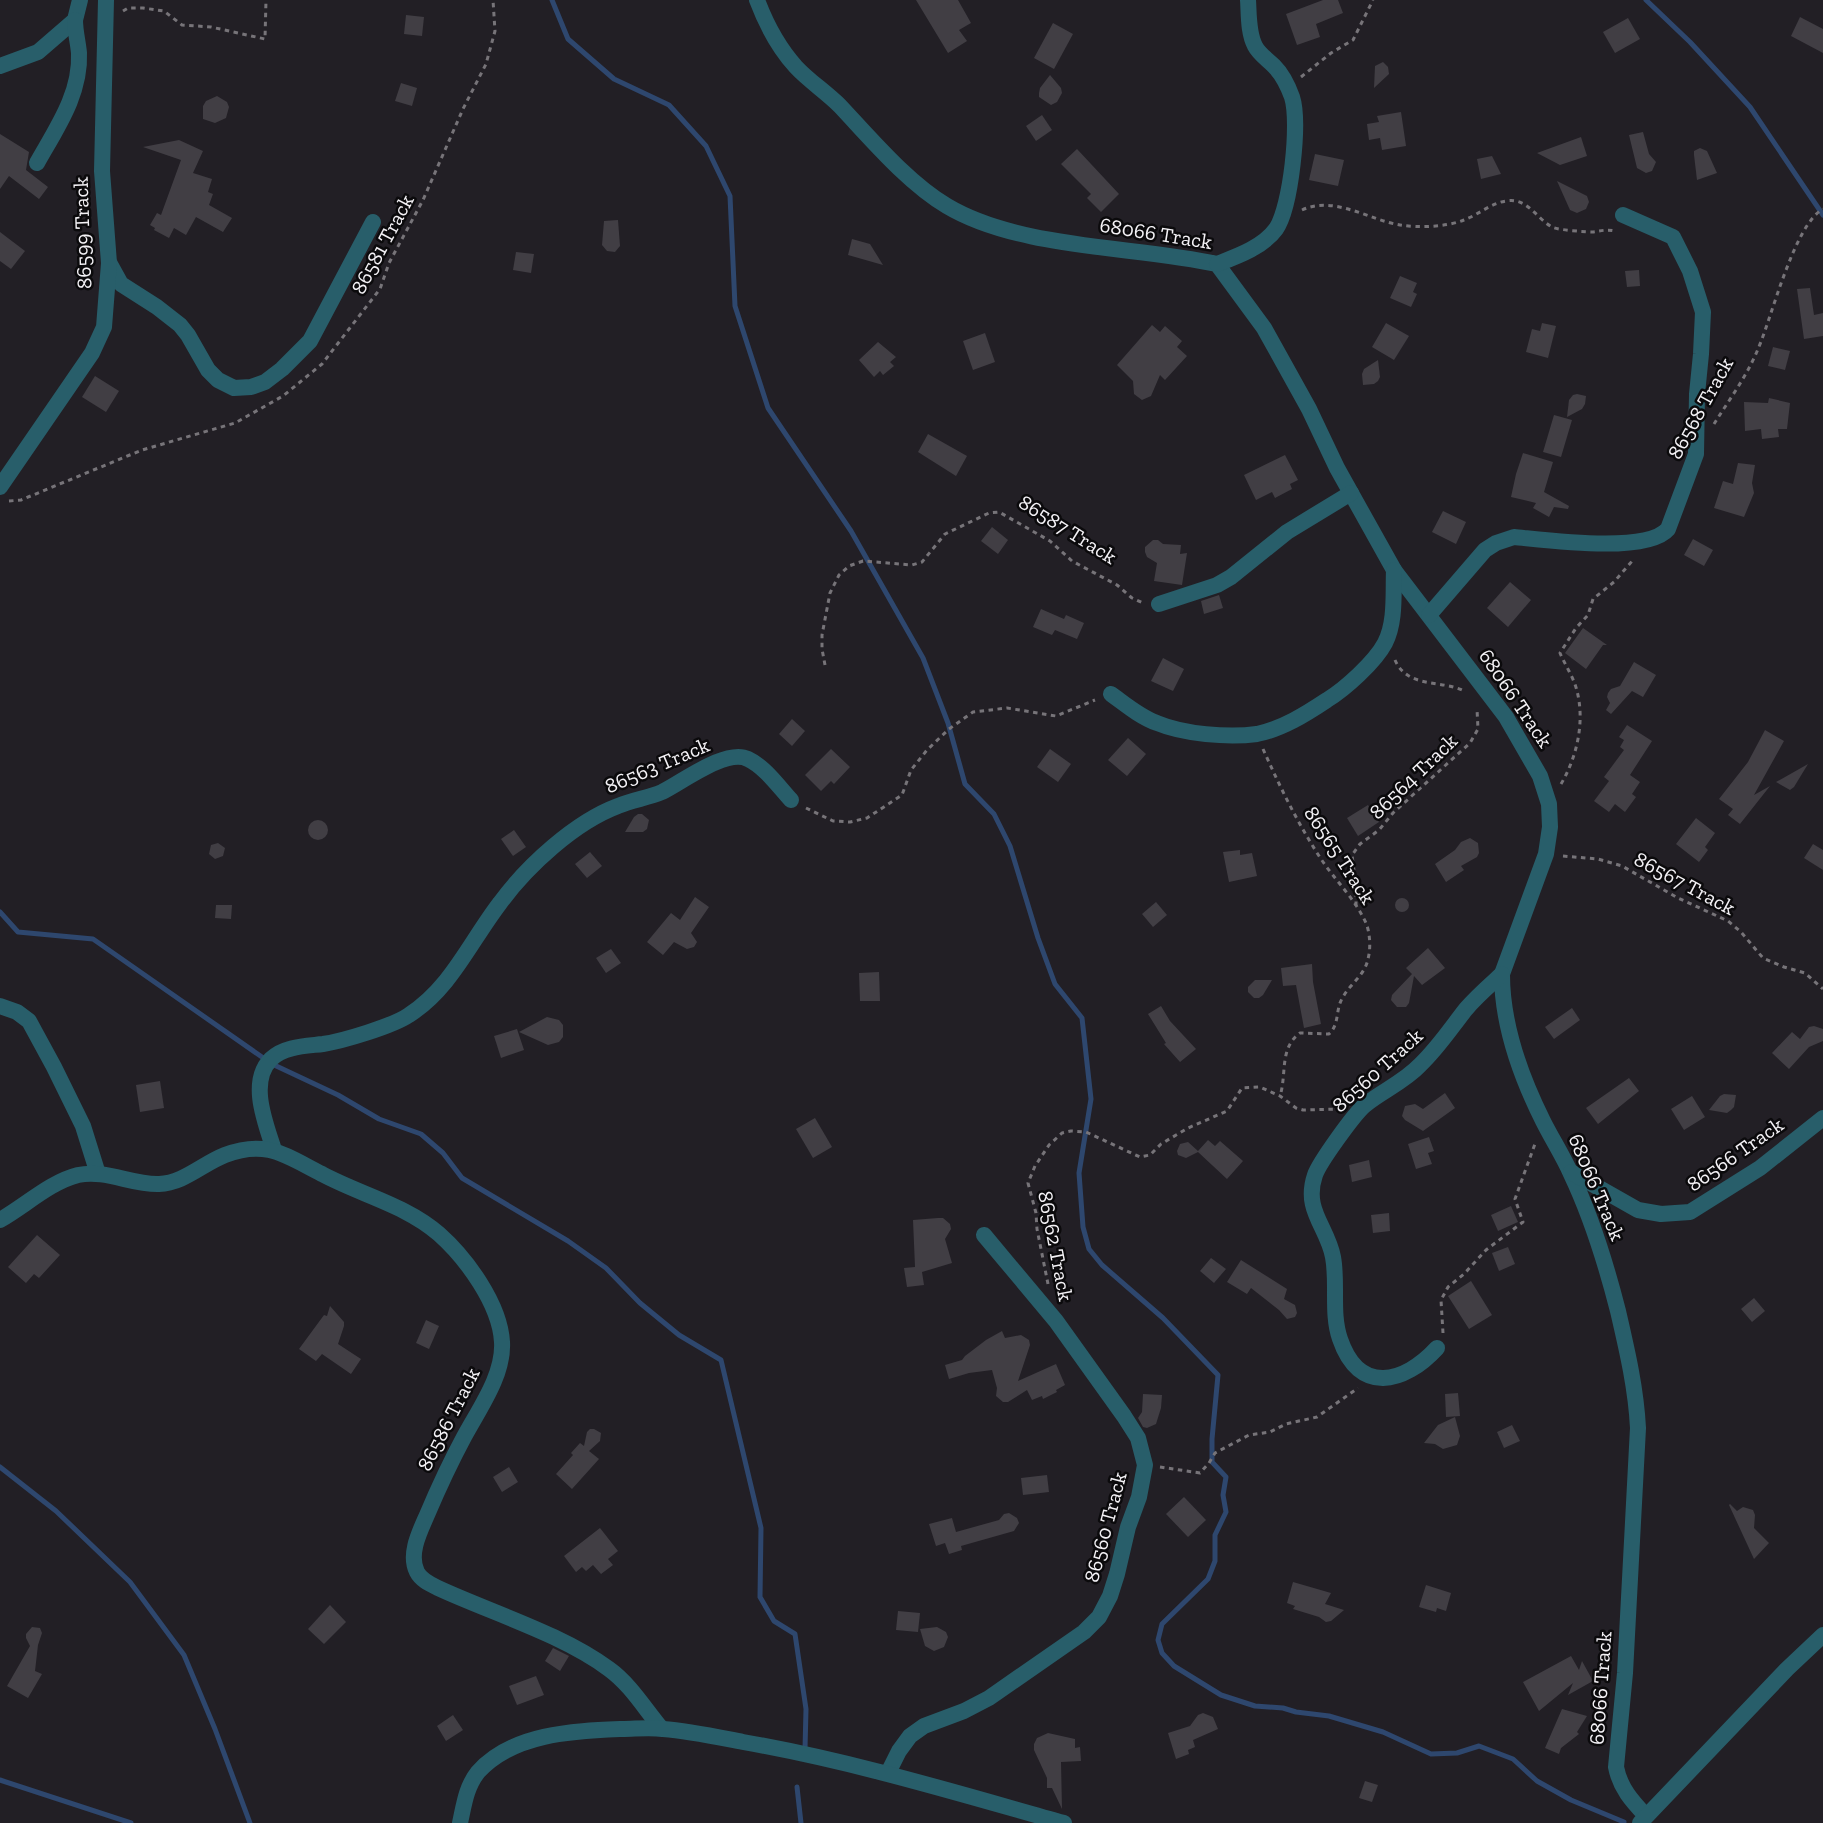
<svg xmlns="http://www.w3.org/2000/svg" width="1823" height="1823" font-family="'Zilla Slab',serif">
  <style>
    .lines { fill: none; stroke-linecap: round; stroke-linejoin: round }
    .stream { stroke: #2e476e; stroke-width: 5 }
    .building { fill: #413e44 }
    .path { stroke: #777479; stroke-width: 3; stroke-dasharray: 4.5 4.5; stroke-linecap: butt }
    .minor { stroke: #285e6a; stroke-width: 16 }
    .labels { text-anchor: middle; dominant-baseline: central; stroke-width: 5; stroke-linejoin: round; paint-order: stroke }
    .street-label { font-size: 21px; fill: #f4f2f6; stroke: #0b0a0c }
  </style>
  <rect width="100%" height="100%" fill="#221f25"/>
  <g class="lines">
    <g class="stream">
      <polyline points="552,0 568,39 614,79 669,105 706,146 730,196 735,306 768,408 851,531 923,658 948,723 965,784 994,814 1010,846 1038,938 1055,984 1082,1018 1091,1099 1079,1173 1083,1227 1089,1249 1102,1265 1163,1318 1218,1375 1212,1439 1212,1462 1226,1477 1223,1495 1226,1512 1215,1535 1215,1561 1208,1579 1162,1624 1158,1640 1162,1653 1174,1666 1221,1695 1255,1706 1283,1708 1296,1712 1329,1716 1383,1732 1431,1754 1457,1753 1479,1746 1513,1759 1537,1781 1571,1800 1624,1822"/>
      <polyline points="1646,0 1690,42 1750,107 1823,215"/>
      <polyline points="0,912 18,932 93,939 272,1064 338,1095 379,1119 421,1134 443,1153 462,1178 568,1241 606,1268 640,1303 679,1335 721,1360 761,1528 760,1597 774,1621 795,1634 806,1709 805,1749"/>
      <polyline points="0,1467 56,1511 130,1582 184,1655 215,1729 250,1823"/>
      <polyline points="0,1780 131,1823"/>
      <polyline points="797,1787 801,1823"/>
    </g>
  </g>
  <g class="building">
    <polygon points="916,0 958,0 971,23 959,30 967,41 948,53"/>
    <polygon points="1323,0 1338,0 1343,13 1316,24 1320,37 1297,45 1286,14"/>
    <polygon points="406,15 424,17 422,36 404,34"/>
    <polygon points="1800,17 1823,29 1823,53 1791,36"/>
    <polygon points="1628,18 1640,39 1615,53 1603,32"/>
    <polygon points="1053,23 1073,34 1054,69 1034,58"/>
    <polygon points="1383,62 1388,67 1389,74 1374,88 1375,66"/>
    <polygon points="1050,75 1061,88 1062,93 1057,102 1051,105 1039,97 1039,93 1040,88"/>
    <polygon points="401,83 417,88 412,106 395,101"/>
    <polygon points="217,96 227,102 229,107 226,118 215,123 203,119 203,106 206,101"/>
    <polygon points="1401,112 1406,146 1382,150 1380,138 1369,140 1367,124 1379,122 1377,116"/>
    <polygon points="1042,115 1052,130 1036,141 1026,126"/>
    <polygon points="1643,132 1649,154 1656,162 1652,171 1646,173 1637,168 1629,135"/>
    <polygon points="0,134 29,152 26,170 48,187 39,199 9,176 0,189"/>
    <polygon points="1581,137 1587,156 1560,165 1537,153"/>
    <polygon points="179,140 203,151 193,173 212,179 208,192 213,194 209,205 232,218 223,232 196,217 186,235 174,228 169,238 154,230 155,228 150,225 157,213 161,215 181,160 143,147"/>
    <polygon points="1700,148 1707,151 1717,173 1697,180 1694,155 1694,151"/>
    <polygon points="1077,149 1119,194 1101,212 1087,198 1091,194 1061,164"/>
    <polygon points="1315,154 1344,160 1338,186 1309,180"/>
    <polygon points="1492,156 1501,174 1481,179 1477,159"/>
    <polygon points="1557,181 1587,196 1589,202 1586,209 1577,213 1570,210"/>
    <polygon points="618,220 620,246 615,252 607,251 602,245 604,221"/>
    <polygon points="0,232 25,251 11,269 0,261"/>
    <polygon points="852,239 870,244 883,265 848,255"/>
    <polygon points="516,252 534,254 531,273 513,270"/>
    <polygon points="1639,270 1640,286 1627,287 1625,271"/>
    <polygon points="1400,276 1417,283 1413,292 1417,294 1411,307 1390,298"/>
    <polygon points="1810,288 1814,315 1823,313 1823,336 1804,339 1797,289"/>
    <polygon points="1386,323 1409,336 1394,360 1372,347"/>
    <polygon points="1542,323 1556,326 1548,358 1526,352 1532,329 1540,331"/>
    <polygon points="1152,325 1160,332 1165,326 1182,341 1177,347 1187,356 1165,380 1160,375 1151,396 1142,400 1134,394 1133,381 1117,365"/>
    <polygon points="985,333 995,362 973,370 963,341"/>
    <polygon points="878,342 896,357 890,362 894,366 883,375 880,371 874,377 859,360"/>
    <polygon points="1773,347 1790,351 1785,370 1768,366"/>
    <polygon points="1378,360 1380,377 1378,381 1374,384 1363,385 1362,374 1364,369"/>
    <polygon points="95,376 119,391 106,412 82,397"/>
    <polygon points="1577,394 1586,396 1585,404 1582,409 1567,417 1569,400 1573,395"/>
    <polygon points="1769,398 1790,403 1787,429 1778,429 1779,437 1762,439 1761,429 1745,431 1744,402 1768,403"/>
    <polygon points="1554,415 1572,420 1561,457 1543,452"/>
    <polygon points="928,434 967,456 956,476 918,452"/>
    <polygon points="1523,453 1553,462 1544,492 1569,506 1568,509 1554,507 1549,517 1533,508 1536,503 1511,497 1516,474"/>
    <polygon points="1285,455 1298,480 1290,484 1292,489 1275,498 1272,492 1256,500 1244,475"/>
    <polygon points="1738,463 1755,465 1752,483 1754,493 1744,517 1714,508 1723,481 1733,484"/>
    <polygon points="1443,511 1466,522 1456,544 1432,532"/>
    <polygon points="992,527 1008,540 998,554 981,541"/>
    <polygon points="1693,539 1713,550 1704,566 1684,555"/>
    <polygon points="1153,540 1158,540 1163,544 1181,545 1180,554 1187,553 1182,585 1154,581 1157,563 1147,557 1145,552 1145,547"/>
    <polygon points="1510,582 1531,600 1508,627 1487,608"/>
    <polygon points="1219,595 1223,608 1204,614 1201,601"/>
    <polygon points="1041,609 1064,619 1066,615 1084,623 1077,639 1055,630 1052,635 1033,627"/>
    <polygon points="1583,628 1607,645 1603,645 1586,669 1565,653"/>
    <polygon points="1163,658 1184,669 1173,691 1151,681"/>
    <polygon points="1634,662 1656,675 1643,697 1632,691 1611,714 1606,710 1610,703 1607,697 1608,693 1611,689 1620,686"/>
    <polygon points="792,719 805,731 792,746 779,734"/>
    <polygon points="1627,725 1652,741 1630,775 1640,782 1632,794 1636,797 1625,812 1615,804 1609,812 1594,801 1609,781 1604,777 1624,750 1620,747 1624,740 1619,737"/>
    <polygon points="1765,730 1784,741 1754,795 1770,786 1740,824 1728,815 1733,809 1719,799 1748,762"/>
    <polygon points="1128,738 1146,754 1127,776 1108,760"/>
    <polygon points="831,749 850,767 834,784 831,781 821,791 805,775"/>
    <polygon points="1050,749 1071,764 1058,782 1037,767"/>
    <polygon points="1808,764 1794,787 1790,790 1776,782"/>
    <polygon points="1368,805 1379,822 1358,836 1347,818"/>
    <polygon points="638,814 642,814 649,820 647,829 643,832 625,832 634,817"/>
    <polygon points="1696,818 1715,833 1705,847 1708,850 1699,862 1676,844"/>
    <circle cx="318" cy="830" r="10"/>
    <polygon points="514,830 526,847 513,856 501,839"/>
    <polygon points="1470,838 1478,843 1479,853 1477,857 1461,866 1464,870 1446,882 1435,864 1455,850 1461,842"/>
    <polygon points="218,843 225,848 223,856 215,859 209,854 211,845"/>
    <polygon points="1813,844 1823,850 1823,870 1804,858"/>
    <polygon points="1240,850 1240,855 1252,853 1257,876 1229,882 1223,852"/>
    <polygon points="590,852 602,866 587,878 575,864"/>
    <polygon points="695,897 709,907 691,933 697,942 694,947 687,949 674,942 663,955 647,942 671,913 680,920"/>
    <circle cx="1402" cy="905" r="7"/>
    <polygon points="1156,902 1167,915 1153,927 1142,914"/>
    <polygon points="216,905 232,905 231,919 215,918"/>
    <polygon points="1428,948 1445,968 1422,985 1414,976 1409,1003 1406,1007 1397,1007 1391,1000 1392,995 1412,974 1406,968"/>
    <polygon points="611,949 621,963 606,973 596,958"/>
    <polygon points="1312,964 1313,982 1321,1024 1304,1028 1296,985 1283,986 1281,968"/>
    <polygon points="879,972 880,1001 860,1001 859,973"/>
    <polygon points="1255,980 1272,980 1263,995 1259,998 1254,998 1248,992 1248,987"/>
    <polygon points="1161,1006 1170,1021 1196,1049 1180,1062 1164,1044 1166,1043 1148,1014"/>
    <polygon points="1572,1008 1580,1020 1554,1039 1545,1027"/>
    <polygon points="547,1017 559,1020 563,1025 563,1037 559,1042 548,1045 519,1032"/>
    <polygon points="1814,1026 1823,1029 1823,1041 1809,1047 1789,1069 1772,1053 1792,1032 1800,1039 1809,1027"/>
    <polygon points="517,1029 524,1050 501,1058 494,1036"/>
    <polygon points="1629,1078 1639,1091 1598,1124 1586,1108"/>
    <polygon points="160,1081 164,1108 140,1112 136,1085"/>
    <polygon points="1445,1093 1455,1108 1423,1131 1405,1120 1402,1116 1405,1106 1415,1104 1423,1109"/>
    <polygon points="1724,1094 1736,1095 1734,1107 1731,1110 1727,1113 1709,1110 1720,1096"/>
    <polygon points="1692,1096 1705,1117 1684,1130 1671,1109"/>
    <polygon points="815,1118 832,1147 813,1158 796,1129"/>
    <polygon points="1429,1137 1434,1151 1428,1153 1432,1164 1416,1169 1408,1144"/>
    <polygon points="1208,1140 1215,1146 1220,1141 1243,1161 1227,1179 1198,1152 1186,1158 1178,1155 1177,1151 1180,1144 1188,1142 1198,1151"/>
    <polygon points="1369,1160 1372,1177 1352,1182 1349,1165"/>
    <polygon points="1511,1206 1518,1222 1498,1231 1491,1215"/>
    <polygon points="1389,1213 1390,1231 1373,1233 1371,1215"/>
    <polygon points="938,1218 943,1218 950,1224 951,1229 945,1239 952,1263 922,1272 924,1285 907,1287 904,1268 915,1267 913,1220"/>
    <polygon points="37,1235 60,1255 39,1278 34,1274 26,1283 8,1267"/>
    <polygon points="1508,1247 1515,1264 1499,1271 1492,1253"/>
    <polygon points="1211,1258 1226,1269 1214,1283 1200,1271"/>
    <polygon points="1241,1260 1287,1289 1284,1299 1295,1305 1297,1313 1295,1317 1287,1319 1279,1310 1251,1288 1247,1294 1227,1282"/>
    <polygon points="1471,1281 1492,1315 1469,1329 1448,1296"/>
    <polygon points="1754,1298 1765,1311 1752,1322 1741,1309"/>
    <polygon points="330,1306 344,1322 344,1326 338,1344 361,1359 351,1374 322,1354 316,1361 299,1349 324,1315 327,1316"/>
    <polygon points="426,1320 439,1326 429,1349 416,1343"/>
    <polygon points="1002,1331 1005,1338 1021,1335 1029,1340 1030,1345 1018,1381 1056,1364 1065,1385 1056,1390 1057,1392 1043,1399 1042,1396 1032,1400 1027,1390 1008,1402 1003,1402 996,1396 997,1388 992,1370 969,1373 949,1379 945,1365 962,1360 965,1356 986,1340"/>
    <polygon points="1458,1393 1460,1416 1446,1417 1445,1394"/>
    <polygon points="1143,1394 1162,1395 1161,1408 1156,1424 1147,1428 1143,1427 1138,1418 1142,1412"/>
    <polygon points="1455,1417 1460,1436 1457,1445 1443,1449 1435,1444 1424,1443 1438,1425"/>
    <polygon points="1512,1425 1520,1441 1504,1448 1497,1432"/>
    <polygon points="590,1429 594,1429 601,1433 600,1441 589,1451 599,1459 572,1489 556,1474 573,1455 571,1453 580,1443 584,1446 587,1432"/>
    <polygon points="509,1467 518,1482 502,1492 493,1477"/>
    <polygon points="1047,1475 1049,1492 1023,1495 1021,1478"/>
    <polygon points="1184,1497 1206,1520 1188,1537 1166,1514"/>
    <polygon points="1730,1504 1737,1511 1743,1507 1753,1510 1755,1515 1754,1528 1769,1543 1754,1559 1729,1505"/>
    <polygon points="1009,1513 1017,1518 1019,1523 1014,1531 961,1546 962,1550 949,1554 945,1543 936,1546 929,1524 952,1518 956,1532 999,1520 1004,1514"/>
    <polygon points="600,1528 618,1551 608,1559 613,1565 601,1574 593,1565 586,1571 582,1567 576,1572 564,1556"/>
    <polygon points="1293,1582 1331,1593 1325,1604 1344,1610 1331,1621 1326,1622 1319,1617 1293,1609 1295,1606 1287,1603"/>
    <polygon points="1426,1585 1451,1593 1446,1611 1437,1608 1436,1612 1419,1607"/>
    <polygon points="330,1605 346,1622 324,1644 308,1629"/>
    <polygon points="898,1611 920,1613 918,1632 896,1630"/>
    <polygon points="32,1627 40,1628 42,1633 38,1645 35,1671 42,1674 28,1698 7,1686 30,1646 26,1638 26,1634"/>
    <polygon points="937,1627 946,1632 948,1637 944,1647 934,1651 925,1646 920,1629"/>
    <polygon points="553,1648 569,1656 560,1671 545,1661"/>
    <polygon points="1571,1656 1579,1670 1582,1661 1593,1681 1568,1695 1573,1683 1539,1711 1523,1682"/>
    <polygon points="536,1676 544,1695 517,1705 509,1686"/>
    <polygon points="1562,1709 1587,1716 1577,1732 1579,1734 1561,1748 1559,1754 1545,1748"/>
    <polygon points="1203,1713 1213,1717 1218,1729 1193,1740 1195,1747 1188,1750 1189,1754 1176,1759 1168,1733 1190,1726 1198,1715"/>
    <polygon points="453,1715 463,1730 446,1741 437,1726"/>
    <polygon points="1048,1733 1075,1739 1075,1748 1080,1747 1081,1761 1061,1762 1062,1809 1052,1788 1047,1788 1047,1778 1034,1750 1034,1744 1037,1738"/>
    <polygon points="1365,1781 1378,1785 1372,1802 1359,1798"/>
  </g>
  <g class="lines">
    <g class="path">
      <polyline points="123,11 128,8 143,8 164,11 182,25 211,27 265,39 266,0"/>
      <polyline points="1301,77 1331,53 1353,40 1373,0"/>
      <path d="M1302 210C1334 195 1369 220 1400 225 1419 228 1446 227 1464 220 1478 215 1491 203 1506 201 1527 197 1536 218 1552 227 1557 230 1586 232 1592 232 1601 231 1606 229 1615 231"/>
      <path d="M1714 424C1729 400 1747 376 1758 349 1772 317 1794 225 1823 209"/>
      <polyline points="9,501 21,500 142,450 235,423 283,396 322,364 380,289 389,263 423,200 463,109 486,64 495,31 493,0"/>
      <path d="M1395 660C1407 688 1440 680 1462 690"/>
      <polyline points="825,665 822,649 822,635 830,593 839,575 849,566 863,561 912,565 922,562 945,534 989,513 999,512 1050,541 1072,561 1117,585 1132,598 1143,603"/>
      <path d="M1263 749C1280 787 1298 824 1321 859 1335 880 1355 899 1366 923 1370 933 1371 948 1368 959 1365 975 1350 984 1343 997 1335 1009 1340 1024 1329 1034L1300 1033C1279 1048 1287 1074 1280 1096"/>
      <path d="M1561 784C1577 757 1585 722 1577 691 1574 678 1565 665 1560 653L1576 628 1588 615 1593 599 1614 582 1633 560"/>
      <polyline points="806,808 833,821 850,822 867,818 902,795 911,770 927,750 949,729 973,712 1007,708 1056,716 1095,700"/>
      <polyline points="1563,856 1598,859 1622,866 1678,898 1728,921 1741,932 1763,958 1784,967 1805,973 1823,989"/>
      <polyline points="1356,906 1356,886 1352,855 1360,844 1379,830 1393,813 1470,743 1478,729 1477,709"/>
      <polyline points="1048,1284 1037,1229 1036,1213 1028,1183 1035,1166 1049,1145 1062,1133 1071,1131 1086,1132 1140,1157 1150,1155 1161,1144 1188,1128 1227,1111 1242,1088 1260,1087 1280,1096 1296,1108 1303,1110 1338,1109"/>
      <polyline points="1443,1333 1441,1300 1448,1287 1464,1274 1486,1250 1523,1222 1515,1199 1536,1141"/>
      <polyline points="1160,1467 1200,1473 1209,1463 1215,1453 1249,1435 1270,1432 1286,1424 1317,1417 1358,1388"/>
    </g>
    <g class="minor">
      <path d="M757 0C766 24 778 47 796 67 809 81 826 92 840 106 871 139 908 183 947 206 1019 249 1134 246 1217 264L1264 328 1309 409 1337 468 1394 570 1506 717 1540 776 1549 804 1550 827 1546 854 1502 974C1502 1024 1521 1077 1543 1121 1552 1139 1563 1156 1571 1174 1592 1218 1606 1264 1618 1311 1627 1350 1636 1388 1638 1428L1625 1673 1616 1767C1620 1788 1632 1801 1646 1816"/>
      <polyline points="0,66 38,52 75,20 80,0"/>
      <path d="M37 163C56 129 81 94 79 53 78 42 75 31 75 20"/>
      <polyline points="110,264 121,284 157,307 180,325 188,335 208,370 218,380 234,388 251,387 265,382 282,369 310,341 373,222"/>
      <path d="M1217 264C1238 256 1263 247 1276 229 1291 207 1300 122 1292 97 1288 86 1282 74 1274 66 1267 59 1259 54 1255 46 1248 33 1249 14 1248 0"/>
      <polyline points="0,487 92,353 104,327 109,263 102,171 106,0"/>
      <polyline points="1159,604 1217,585 1231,577 1287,532 1351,493"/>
      <path d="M1429 615 1485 550 1496 543 1514 537C1546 540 1647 554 1668 529L1696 454 1697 394 1701 354 1703 312 1690 271 1673 237 1623 215"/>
      <path d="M1111 694C1125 704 1140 717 1157 723 1183 734 1228 738 1257 734 1282 729 1306 714 1327 700 1345 689 1375 662 1385 643 1396 622 1393 593 1394 570"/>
      <polyline points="0,1006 17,1012 29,1021 54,1067 83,1126 98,1174"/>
      <path d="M274 1150C266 1124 248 1082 271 1059 284 1046 307 1046 323 1044 343 1041 393 1026 409 1015 451 988 470 942 500 903 527 866 575 822 618 806 632 800 648 798 662 792 681 783 726 748 748 759 765 767 779 787 791 800"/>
      <polyline points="1571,1172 1638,1210 1661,1214 1690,1212 1760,1168 1823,1118"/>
      <path d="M0 1220C25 1206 50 1182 78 1175 105 1169 132 1185 159 1184 184 1183 202 1164 225 1155 267 1139 286 1156 322 1174 361 1195 406 1205 439 1234 466 1258 500 1304 502 1342 504 1375 479 1409 464 1437 450 1463 438 1489 427 1515 420 1531 408 1554 417 1572 421 1580 430 1584 438 1588 492 1613 562 1634 609 1669 630 1684 645 1709 661 1728"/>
      <path d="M1437 1348C1404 1384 1359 1395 1340 1339 1331 1313 1338 1284 1333 1257 1327 1226 1303 1210 1315 1175 1319 1163 1354 1114 1365 1105 1382 1091 1404 1082 1420 1065 1438 1048 1451 1028 1466 1009 1477 996 1490 985 1502 974"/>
      <polyline points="888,1773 899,1751 910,1736 924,1726 964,1711 989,1698 1084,1632 1099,1617 1110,1596 1117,1574 1128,1527 1139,1497 1145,1465 1138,1438 1124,1416 1056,1321 984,1235"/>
      <path d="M460 1823C464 1805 466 1787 478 1772 513 1733 574 1731 622 1729 635 1729 649 1727 663 1729 690 1731 717 1737 743 1742 852 1761 957 1793 1064 1823"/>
      <polyline points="1640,1823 1787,1669 1823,1635"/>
    </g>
  </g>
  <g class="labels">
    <g class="street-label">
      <text transform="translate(82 233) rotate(-92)">86599 Track</text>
      <text transform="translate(1156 233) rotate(9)">68066 Track</text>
      <text transform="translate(382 244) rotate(-62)">86581 Track</text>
      <text transform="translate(1700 408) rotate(-61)">86568 Track</text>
      <text transform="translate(1068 529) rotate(32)">86587 Track</text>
      <text transform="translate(1516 698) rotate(56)">68066 Track</text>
      <text transform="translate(657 765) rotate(-23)">86563 Track</text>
      <text transform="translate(1413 776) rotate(-44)">86564 Track</text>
      <text transform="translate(1340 855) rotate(57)">86565 Track</text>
      <text transform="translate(1685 883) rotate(28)">86567 Track</text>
      <text transform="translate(1377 1070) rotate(-42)">86560 Track</text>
      <text transform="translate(1735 1154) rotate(-35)">86566 Track</text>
      <text transform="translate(1597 1187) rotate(67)">68066 Track</text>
      <text transform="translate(1056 1246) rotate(79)">86562 Track</text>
      <text transform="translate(448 1419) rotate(-63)">86586 Track</text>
      <text transform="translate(1105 1527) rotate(-75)">86560 Track</text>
      <text transform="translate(1600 1688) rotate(-86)">68066 Track</text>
    </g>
  </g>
</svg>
